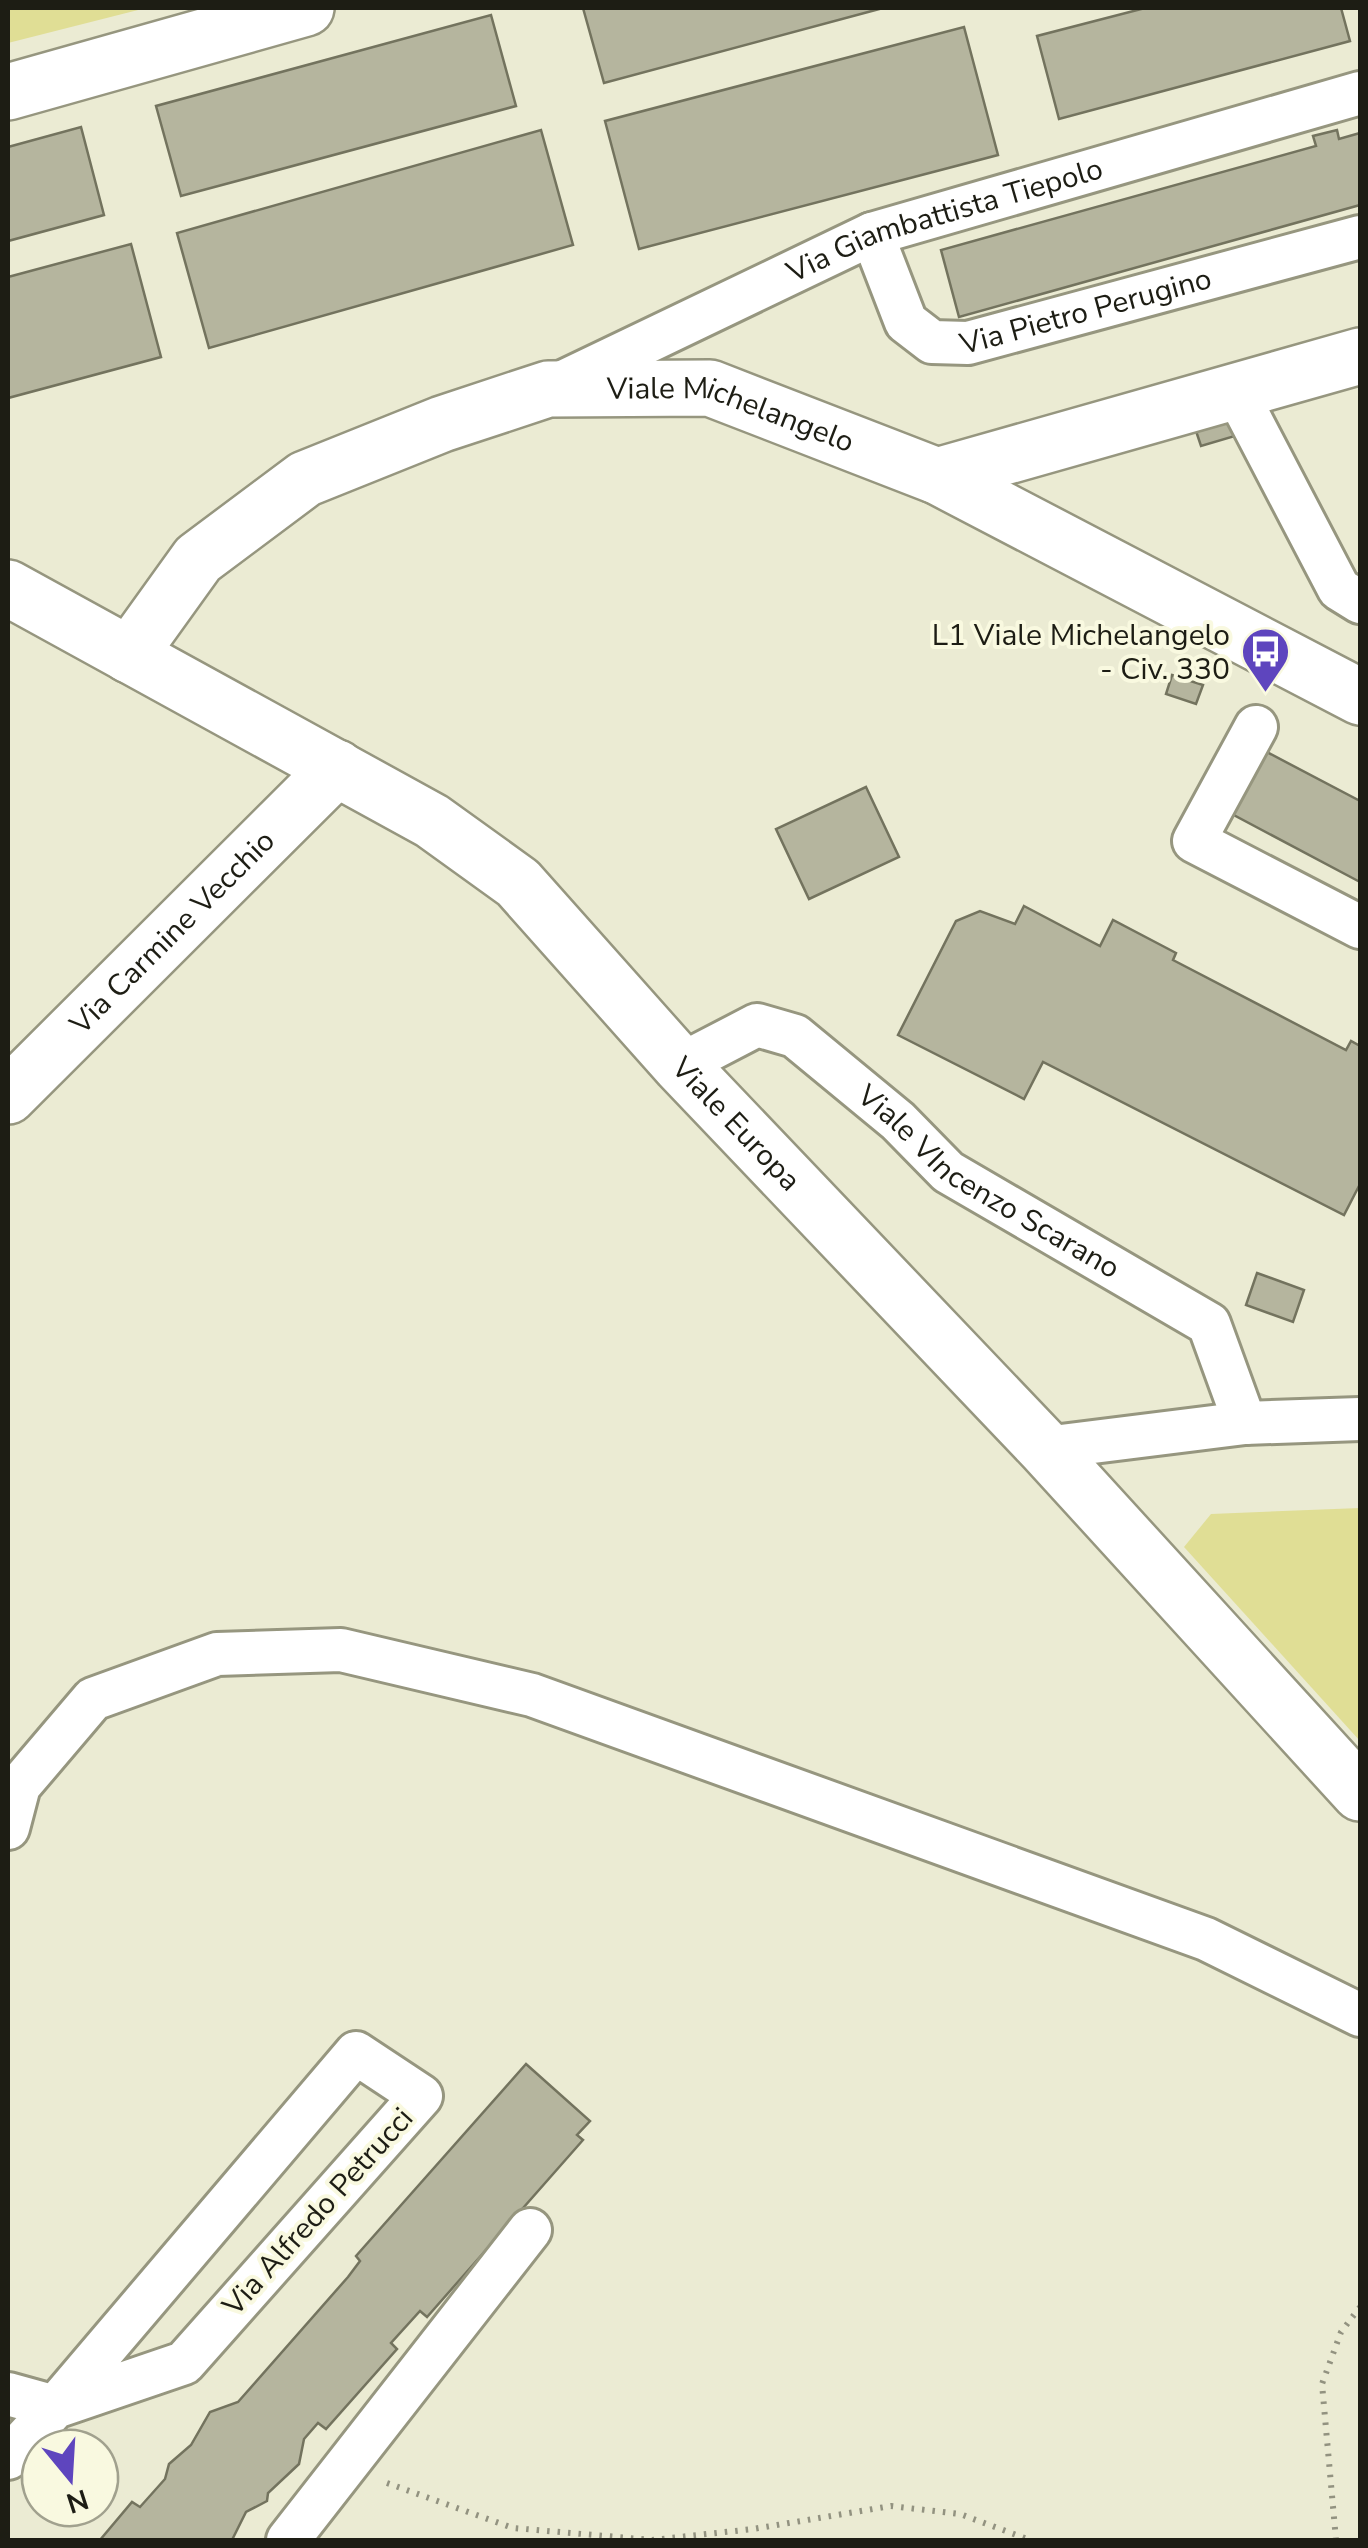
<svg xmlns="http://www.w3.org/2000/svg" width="1368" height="2548" font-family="'Nunito Sans',sans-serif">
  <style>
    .green { fill: #e0de95 }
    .building { fill: #b5b59e; stroke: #73735e; stroke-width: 2.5 }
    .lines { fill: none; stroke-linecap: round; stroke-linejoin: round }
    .street-casing { stroke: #96967f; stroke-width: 48 }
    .secondary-casing { stroke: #96967f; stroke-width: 60 }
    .path { stroke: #929280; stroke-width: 6; stroke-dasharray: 2.5 8; stroke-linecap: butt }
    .street { stroke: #fff; stroke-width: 42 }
    .secondary { stroke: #fff; stroke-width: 55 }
    .labels { text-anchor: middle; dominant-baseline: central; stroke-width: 8; stroke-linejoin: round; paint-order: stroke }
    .street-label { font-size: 30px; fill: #1d1d14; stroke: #f9f9e0 }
    .poi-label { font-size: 30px; fill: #1d1d14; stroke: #f9f9e0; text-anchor: end }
  </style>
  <rect width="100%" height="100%" fill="#ebebd3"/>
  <g class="green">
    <polygon points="8,8 146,8 8,43"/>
    <polygon points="1360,1508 1360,1741 1184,1547 1211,1514"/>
  </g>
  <g class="building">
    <polygon points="583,8 883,8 604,83"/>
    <polygon points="1145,8 1341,8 1350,41 1059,119 1037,36"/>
    <polygon points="491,15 516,106 181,196 156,106"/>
    <polygon points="964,27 998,155 639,249 605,121"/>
    <polygon points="81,127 104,215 8,241 8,147"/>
    <polygon points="541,130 573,245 209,348 177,233"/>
    <polygon points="1337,130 1339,139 1360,133 1360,205 959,317 941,250 1316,146 1313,136"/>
    <polygon points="131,244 161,357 8,398 8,277"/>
    <polygon points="1230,418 1235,436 1201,446 1195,428"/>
    <polygon points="1172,675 1203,685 1196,704 1166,694"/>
    <polygon points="1263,750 1360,801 1360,882 1230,813"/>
    <polygon points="866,787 899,857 809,899 776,829"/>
    <polygon points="1024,906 1100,946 1113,920 1176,953 1173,960 1346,1050 1351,1041 1360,1046 1360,1184 1344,1215 1043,1062 1024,1099 898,1035 956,921 980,911 1015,924"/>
    <polygon points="1257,1273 1304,1290 1293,1322 1246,1305"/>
    <polygon points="526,2064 590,2121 577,2135 583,2140 427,2317 420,2311 391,2343 397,2349 326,2429 318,2423 304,2439 299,2464 268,2493 267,2501 246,2512 232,2540 100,2540 132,2502 140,2507 165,2479 169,2464 191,2445 210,2412 238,2402 348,2277 360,2261 356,2256"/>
  </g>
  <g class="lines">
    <defs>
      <g id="street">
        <path id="s1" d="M872 234 906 322 932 342 968 343 1360 237"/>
        <path id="s2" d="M555 386 872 234 1360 93"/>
        <polyline points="1236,392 1339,589 1360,602"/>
        <polyline points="1256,727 1194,841 1360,927"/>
        <path id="s3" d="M680 1065 757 1025 795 1036 898 1121 948 1172 1209 1324 1245 1423"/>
        <polyline points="1045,1448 1245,1423 1360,1419"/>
        <polyline points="8,1828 19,1786 93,1699 217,1654 341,1650 532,1695 1206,1939 1360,2015"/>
        <polyline points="8,2394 55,2407 356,2053 421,2096 184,2363 55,2407 8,2458"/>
        <polyline points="288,2540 530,2230"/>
      </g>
      <g id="secondary">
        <polyline points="8,92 306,8"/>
        <polyline points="937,476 1360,356"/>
        <path id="s4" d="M8 588 432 821 518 883 680 1065 1045 1448 1360 1793"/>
        <path id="s5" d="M129 655 198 559 305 479 442 424 548 389 710 388 937 476 1360 697"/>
        <path id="s6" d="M8 1096 337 768"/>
      </g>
    </defs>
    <use href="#street" class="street-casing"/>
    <use href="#secondary" class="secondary-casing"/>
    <g class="path">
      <polyline points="387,2483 513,2528 652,2540 753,2529 891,2506 960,2514 1030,2540"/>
      <polyline points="1336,2540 1322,2384 1341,2332 1360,2307"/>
    </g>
    <use href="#street" class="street"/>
    <use href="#secondary" class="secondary"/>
  </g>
  <defs>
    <symbol id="bus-pin" viewBox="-11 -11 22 30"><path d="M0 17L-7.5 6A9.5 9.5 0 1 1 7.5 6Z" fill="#5e45be" stroke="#f9f9e0"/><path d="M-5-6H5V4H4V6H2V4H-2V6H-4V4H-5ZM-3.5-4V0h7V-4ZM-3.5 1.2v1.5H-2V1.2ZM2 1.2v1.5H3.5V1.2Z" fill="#fff"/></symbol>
  </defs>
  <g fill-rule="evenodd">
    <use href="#bus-pin" x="1238" y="624" width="55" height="75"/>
  </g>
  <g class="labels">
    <g class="street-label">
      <text stroke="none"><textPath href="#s2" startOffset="425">Via Giambattista Tiepolo</textPath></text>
      <text stroke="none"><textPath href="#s1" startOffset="285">Via Pietro Perugino</textPath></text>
      <text stroke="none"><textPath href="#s5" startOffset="698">Viale Michelangelo</textPath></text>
      <text stroke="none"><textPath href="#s6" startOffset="232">Via Carmine Vecchio</textPath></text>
      <text stroke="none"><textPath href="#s4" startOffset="915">Viale Europa</textPath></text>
      <text stroke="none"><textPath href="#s3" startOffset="370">Viale VIncenzo Scarano</textPath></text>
      <text transform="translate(318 2212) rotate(-48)">Via Alfredo Petrucci</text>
    </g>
    <g class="poi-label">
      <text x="1230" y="635">L1 Viale Michelangelo<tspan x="1230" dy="34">- Civ. 330</tspan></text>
    </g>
  </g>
  <rect width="1368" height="2548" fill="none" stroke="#1d1d14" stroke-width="20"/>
  <g transform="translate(70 2478) rotate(162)"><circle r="48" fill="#f9f9e0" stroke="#a1a18e" stroke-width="2.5"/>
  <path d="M0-8L18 38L0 25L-18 38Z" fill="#5e45be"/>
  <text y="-15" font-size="28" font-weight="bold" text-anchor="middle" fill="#1d1d14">N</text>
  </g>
</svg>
